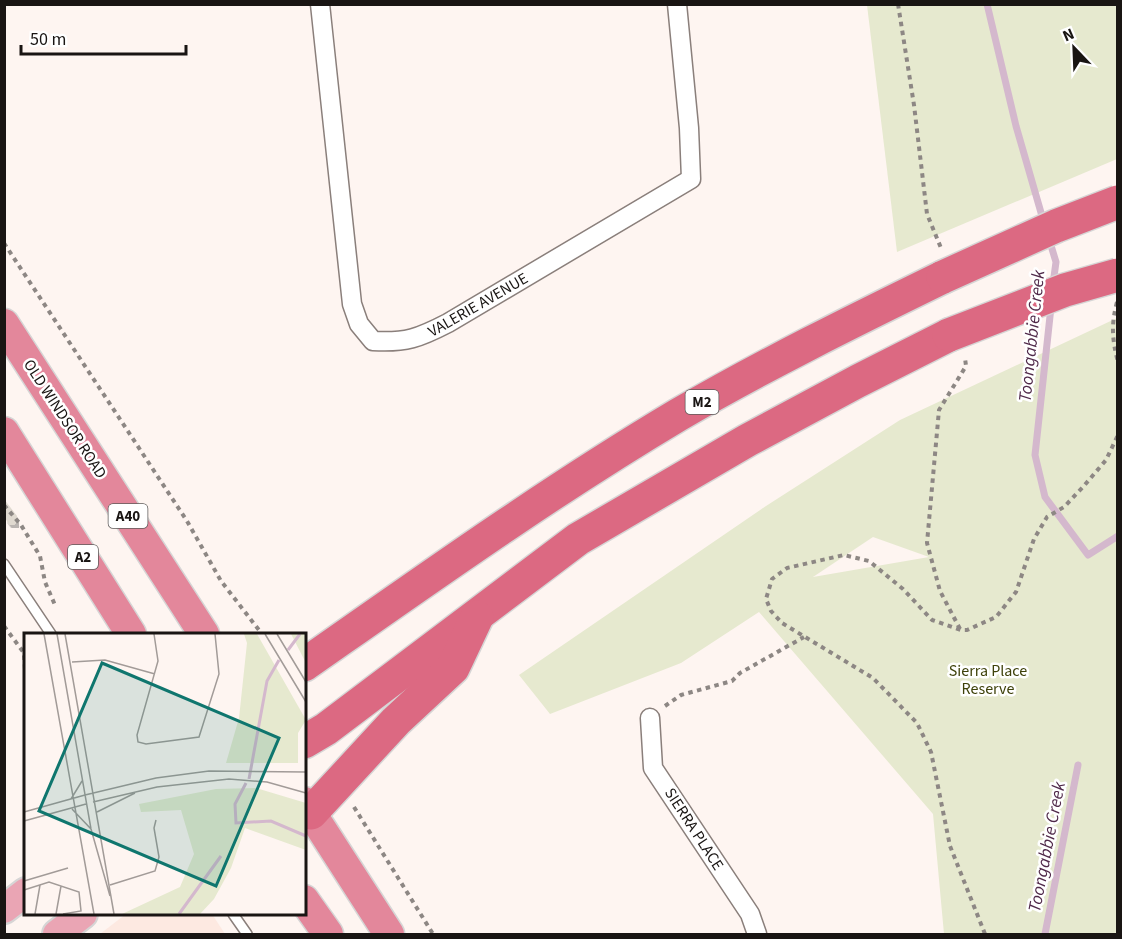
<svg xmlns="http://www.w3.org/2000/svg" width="1122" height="939" font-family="'Source Sans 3',sans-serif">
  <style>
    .built { fill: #fde9e1 }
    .green { fill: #e6e9cf; fill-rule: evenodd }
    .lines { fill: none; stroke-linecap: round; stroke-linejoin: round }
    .stream { stroke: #d4b8cd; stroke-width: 7 }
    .building { fill: #e0d9d0; filter: url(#shadow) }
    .service-casing { stroke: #8a7f7b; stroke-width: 12 }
    .minor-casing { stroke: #8a7f7b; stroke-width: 21 }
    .primary-casing { stroke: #d6d5d5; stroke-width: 32 }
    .trunk-casing { stroke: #d6d5d5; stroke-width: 33 }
    .motorway-casing { stroke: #d6d5d5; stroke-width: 36 }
    .path { stroke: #8d8784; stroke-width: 4; stroke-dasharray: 4.5 4.5; stroke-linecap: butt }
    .service { stroke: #fff; stroke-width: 9 }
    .minor { stroke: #fff; stroke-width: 18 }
    .primary { stroke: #eaa5b4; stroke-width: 28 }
    .trunk { stroke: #e3879b; stroke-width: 30 }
    .motorway { stroke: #dc6982; stroke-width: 33 }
    .motorway-bridge-casing { stroke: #d6d5d5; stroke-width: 36; stroke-linecap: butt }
    .motorway-bridge { stroke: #dc6982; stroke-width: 33 }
    .labels { text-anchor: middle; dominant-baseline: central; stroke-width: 5; stroke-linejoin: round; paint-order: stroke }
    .shield { fill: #fff; stroke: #5e5b5a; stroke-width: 1.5 }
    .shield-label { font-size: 15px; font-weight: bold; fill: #191513 }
    .street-label { font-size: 16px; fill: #191513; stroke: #fff }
    .park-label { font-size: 16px; fill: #3e410a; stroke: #fff }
    .water-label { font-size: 18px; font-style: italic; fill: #502a4a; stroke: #fff }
    .inset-river { fill: none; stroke: #d4b8cd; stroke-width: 3 }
    .inset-road { fill: none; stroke: #a29b98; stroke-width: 1.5 }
    .view { fill: #0f766e; fill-opacity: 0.15; stroke: #0f766e; stroke-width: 3 }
    .inset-edge { fill: none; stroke: #191513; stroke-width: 3 }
  </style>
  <defs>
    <filter id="shadow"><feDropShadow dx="3.5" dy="6" stdDeviation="0" flood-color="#0004"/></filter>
  </defs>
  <rect width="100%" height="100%" fill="#fef5f1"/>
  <polygon class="built" points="126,914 212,914 225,934 100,934"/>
  <g class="green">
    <polygon points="867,5 1117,5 1117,159 897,252"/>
    <path d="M1117 318V934H944L933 814 759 612 681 663 550 714 519 675 766 506 900 420ZM873 537 929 557 813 577Z"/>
  </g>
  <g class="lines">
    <g class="stream">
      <polyline points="987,4 1016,126 1044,223"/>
      <polyline points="1049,239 1056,262 1053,284"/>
      <polyline points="1051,307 1035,455 1045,497 1088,555 1118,536"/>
      <polyline points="1045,934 1078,765"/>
    </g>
  </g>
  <polygon class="building" points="4,499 17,516 17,522 14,525 10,525 4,517"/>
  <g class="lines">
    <defs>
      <g id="service">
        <polyline points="4,564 51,634"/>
        <polyline points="233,914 247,934"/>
      </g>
      <g id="minor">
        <path d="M320 4 352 304 359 324 373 341C406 343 419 338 448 323L691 179 689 128 677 4"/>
        <polyline points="650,718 653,768 750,914 757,934"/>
      </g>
      <g id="primary">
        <polyline points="4,909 26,892"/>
        <polyline points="57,934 83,914"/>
      </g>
      <g id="trunk">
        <polyline points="4,324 204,634"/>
        <polyline points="4,432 131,634"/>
        <polyline points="304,802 389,934"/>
        <polyline points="304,900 328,934"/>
      </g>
      <g id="motorway">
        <path d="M304 665C427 579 549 492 678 415 764 365 853 321 943 277"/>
        <polyline points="304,742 326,729 578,539 748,440 858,381 949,335"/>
        <polyline points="311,813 396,721 453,668 477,617"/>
      </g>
    </defs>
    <use href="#service" class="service-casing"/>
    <use href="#minor" class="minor-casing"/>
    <use href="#primary" class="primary-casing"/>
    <use href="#trunk" class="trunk-casing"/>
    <use href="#motorway" class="motorway-casing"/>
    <g class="path">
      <polyline points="898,4 914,105 927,214 941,248"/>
      <polyline points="4,243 187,521 221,581 262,634"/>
      <path d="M1117 302C1111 325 1112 339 1118 362"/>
      <polyline points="4,505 21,525 40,556 45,582 55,605"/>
      <polyline points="4,626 24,653 26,686"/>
      <polyline points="960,629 940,591 927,543 939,410 966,366 965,358"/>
      <polyline points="665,706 681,695 732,681 740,673 804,637"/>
      <polyline points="354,807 433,934"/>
      <polyline points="985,934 950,846 931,752 917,723 873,678 782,623 771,611 766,599 772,579 787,568 844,555 869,561 903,589 932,620 961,630 967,630 996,617 1016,592 1034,539 1047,517 1064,507 1083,487 1106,460 1118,435"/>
    </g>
    <use href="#service" class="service"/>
    <use href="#minor" class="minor"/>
    <use href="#primary" class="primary"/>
    <use href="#trunk" class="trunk"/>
    <use href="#motorway" class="motorway"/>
    <defs>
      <g id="motorway-bridge">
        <polyline points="943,277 1056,226 1118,202"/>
        <polyline points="949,335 1065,290 1118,275"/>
      </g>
    </defs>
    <use href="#motorway-bridge" class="motorway-bridge-casing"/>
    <use href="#motorway-bridge" class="motorway-bridge"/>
  </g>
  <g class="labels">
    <g class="shield">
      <rect x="685.5" y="390" width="33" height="24" rx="4.5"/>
      <rect x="108.5" y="504" width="39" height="24" rx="4.5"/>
      <rect x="68" y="545" width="30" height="24" rx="4.5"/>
    </g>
    <g class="shield-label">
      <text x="702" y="402">M2</text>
      <text x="128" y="516">A40</text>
      <text x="83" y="557">A2</text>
    </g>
    <g class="street-label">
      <text transform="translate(478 305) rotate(-30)">VALERIE AVENUE</text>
      <text transform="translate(65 419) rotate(57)">OLD WINDSOR ROAD</text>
      <text transform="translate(694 829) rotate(57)">SIERRA PLACE</text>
    </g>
    <g class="park-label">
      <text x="988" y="671">Sierra Place<tspan x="988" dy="18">Reserve</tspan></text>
    </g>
    <g class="water-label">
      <text transform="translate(1032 336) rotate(-84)">Toongabbie Creek</text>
      <text transform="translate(1047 847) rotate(-79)">Toongabbie Creek</text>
    </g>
  </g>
  <g transform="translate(24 633)">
    <rect width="282" height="282" fill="#fef5f1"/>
    <path d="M220 1H233L282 87 274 100V130H202L215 85 223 10ZM267 1H282V30ZM232 155 282 170V217L221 195 207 235 190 266 176 281H98L156 254 170 221 157 177 117 179 115 171 192 156Z" fill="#e6e9cf"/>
    <path class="inset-river" d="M264 17 276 1M225 146 243 48 255 27M222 150 211 171 212 190 247 188 282 203M155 281 197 223"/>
    <path class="inset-road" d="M20 1 70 281M33 1 67 196 86 263M41 1 90 281M130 1 134 28 113 102 114 109 122 111 175 104 195 41 191 1M241 1 282 69M253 1 282 49M48 29 81 27 131 41M61 162 132 145 185 138 282 139M47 166 58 148M69 169 133 154 205 146 243 149 282 160M48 176 67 196M0 179 61 162M73 179 111 160M0 188 62 171M0 248 44 235M86 252 131 238 135 224 130 195 132 187M0 257 25 249 55 259 57 278 39 281M11 281 16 252M32 281 37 253"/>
    <path class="view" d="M78 30 255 105 192 253 15 178Z"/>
    <rect width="282" height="282" class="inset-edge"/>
  </g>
  <rect width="1122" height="939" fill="none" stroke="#191513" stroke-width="12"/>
  <g transform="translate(1074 48) rotate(337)" stroke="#ffffff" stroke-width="4.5" paint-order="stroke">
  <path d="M0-4.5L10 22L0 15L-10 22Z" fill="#191513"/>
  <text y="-9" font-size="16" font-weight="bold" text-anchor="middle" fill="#191513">N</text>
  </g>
  <path d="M21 45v9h165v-9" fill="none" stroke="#191513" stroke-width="3"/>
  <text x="30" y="45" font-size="18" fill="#191513" stroke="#ffffff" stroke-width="4.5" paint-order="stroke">50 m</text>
</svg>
